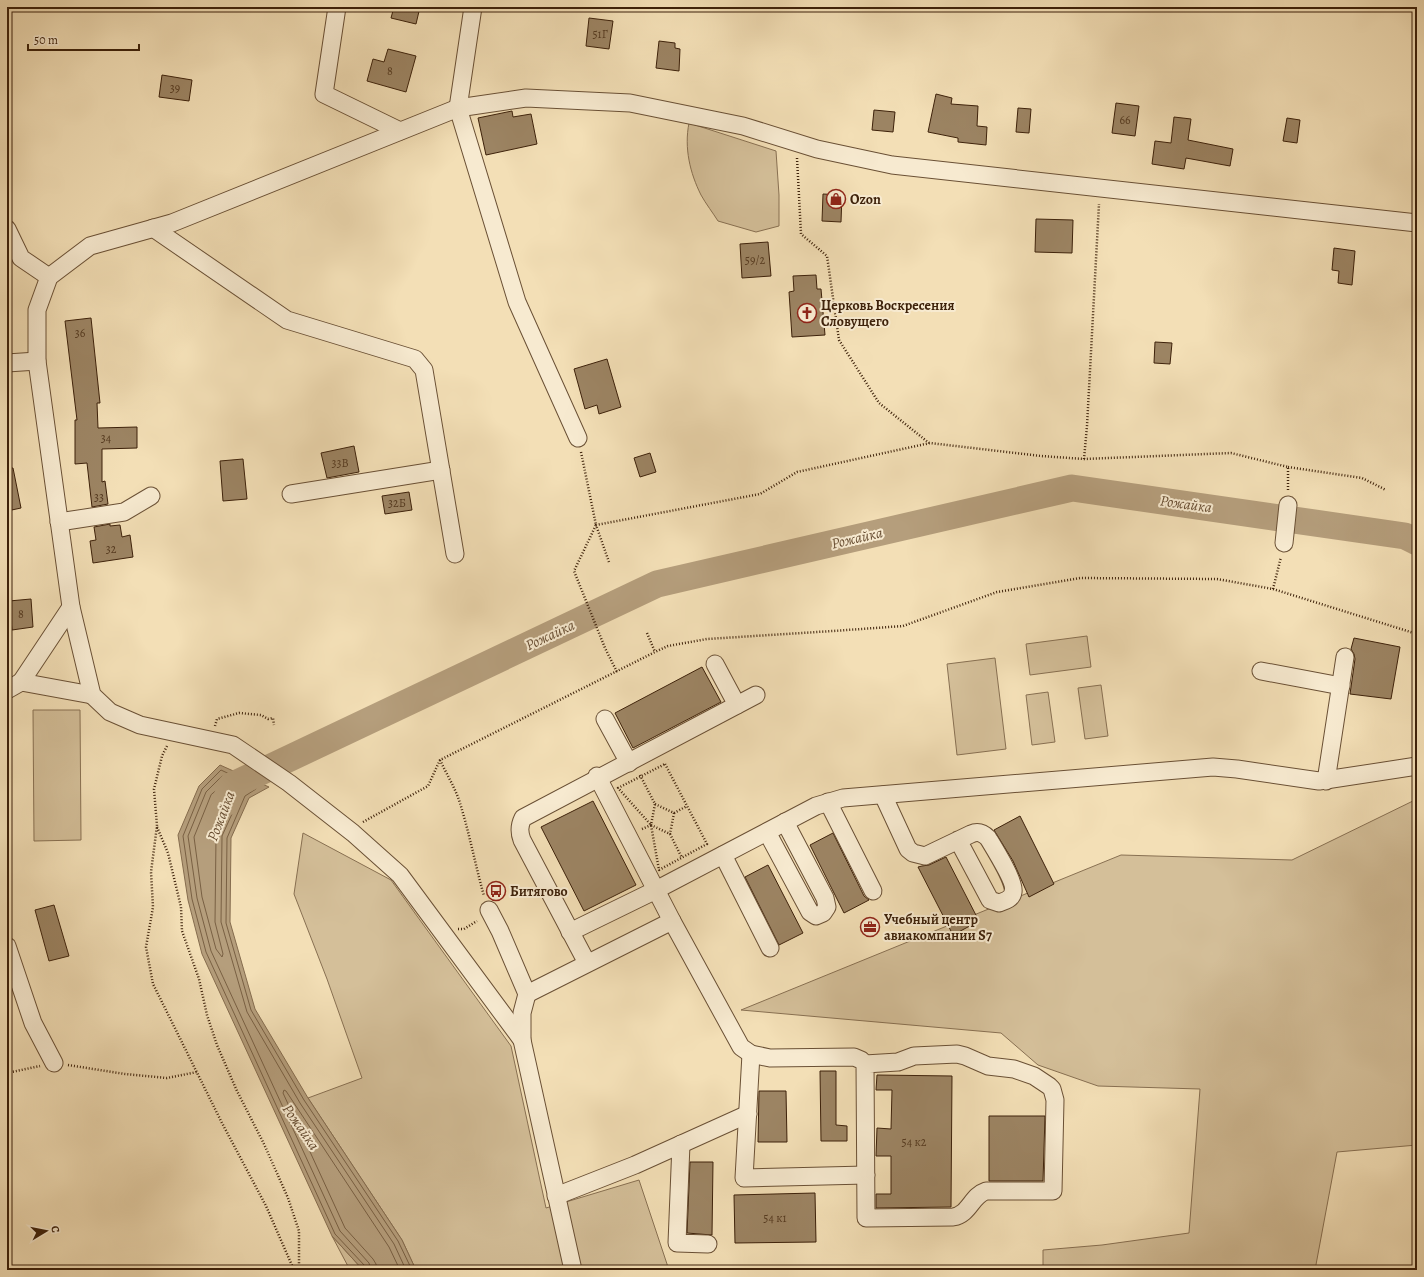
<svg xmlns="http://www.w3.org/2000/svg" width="1424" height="1277" font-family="Alegreya,serif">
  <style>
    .green { fill: #d4bf99; stroke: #887052 }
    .water { fill: #b59e7c; stroke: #856c4e }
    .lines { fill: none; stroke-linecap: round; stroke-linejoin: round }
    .shore { stroke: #796043; stroke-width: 1 }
    .river { stroke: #b59e7c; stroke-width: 27 }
    .building { fill: #9c8463; stroke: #3d210a }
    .minor-casing { stroke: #6a5035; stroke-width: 19 }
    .path { stroke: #3d210a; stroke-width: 2.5; stroke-dasharray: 1 2; stroke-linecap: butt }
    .minor { stroke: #f7ead0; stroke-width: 17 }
    .labels { text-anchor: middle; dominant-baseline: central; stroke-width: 4; stroke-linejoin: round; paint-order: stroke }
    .number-label { font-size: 12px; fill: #553a20 }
    .poi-label { font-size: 14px; font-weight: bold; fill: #3d210a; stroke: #f7ead0; text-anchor: start }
    .water-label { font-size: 15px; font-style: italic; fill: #674d32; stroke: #f7ead0 }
  </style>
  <rect width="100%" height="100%" fill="#f3dfb6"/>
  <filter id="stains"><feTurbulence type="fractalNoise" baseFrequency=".005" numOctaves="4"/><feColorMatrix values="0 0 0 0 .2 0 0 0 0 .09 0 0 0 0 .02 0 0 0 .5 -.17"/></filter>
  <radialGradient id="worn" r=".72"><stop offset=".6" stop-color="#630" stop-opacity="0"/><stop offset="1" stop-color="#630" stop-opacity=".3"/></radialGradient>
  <g class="green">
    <path d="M689 123 776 151 779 195V226L756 232 718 221C713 213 706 204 701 195 690 173 684 148 689 123Z"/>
    <polygon points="1087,636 1091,667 1030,675 1026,644"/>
    <polygon points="995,658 1006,749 957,755 947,664"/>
    <polygon points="1101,685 1108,736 1085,739 1078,688"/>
    <polygon points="1048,692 1055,742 1032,745 1026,695"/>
    <polygon points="33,710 80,710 81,840 34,841"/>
    <polygon points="1417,799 1417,1145 1337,1152 1315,1270 1035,1270 1043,1267 1043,1250 1102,1245 1189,1233 1200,1089 1098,1086 1038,1065 1001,1033 741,1010 1121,855 1292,860"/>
    <polygon points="303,833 391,880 511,1046 546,1208 639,1180 669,1270 416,1270 402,1240 308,1098 362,1078 327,979 294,894"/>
    <polygon points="332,1236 363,1270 350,1270"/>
  </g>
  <polygon class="water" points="220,765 269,787 249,798 231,838 230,922 255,1009 308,1098 402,1240 416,1270 363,1270 332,1236 202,954 188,900 178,835 199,786"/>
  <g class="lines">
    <g class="shore">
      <polygon points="224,784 235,788 236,790 216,837 215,922 223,954 222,957 216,949 202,897 194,837 211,795"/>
      <polyline points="366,1270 365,1266 335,1234 206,952 192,899 183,836 202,789 221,770 257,787 256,789 245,796 227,838 226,923 251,1010 304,1100 398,1241 412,1270"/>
      <polyline points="371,1270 369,1263 340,1231 211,951 197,898 188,836 206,792 222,776 246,788 241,794 222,836 221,922 247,1012 300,1103 394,1244 406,1270"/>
      <polyline points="377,1270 376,1264 373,1259 345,1228 283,1093 284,1090 286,1091 389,1247 400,1270"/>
    </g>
    <polyline class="river" points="225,803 231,786 657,584 1072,488 1405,536 1417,542"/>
  </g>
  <g class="building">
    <polygon points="394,7 420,7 416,24 391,18"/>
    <polygon points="589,18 613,21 609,49 586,46"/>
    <polygon points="659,41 675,43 675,48 680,49 679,71 656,68"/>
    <polygon points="388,49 416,56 406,92 367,81 373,59 384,62"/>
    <polygon points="162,75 192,80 189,101 159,97"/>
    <polygon points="936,94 952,98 951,104 978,106 977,126 987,127 986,145 958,142 958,138 928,132"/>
    <polygon points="1116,103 1139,106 1135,136 1112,133"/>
    <polygon points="1018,108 1031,109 1029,133 1016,132"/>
    <polygon points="874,110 895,112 893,132 872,130"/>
    <polygon points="512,111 513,117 531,114 537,144 486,155 478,118"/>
    <polygon points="1174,117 1191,119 1188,140 1233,149 1230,166 1186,158 1184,169 1152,164 1155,141 1171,143"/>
    <polygon points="1287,118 1300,120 1297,143 1283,141"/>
    <polygon points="823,194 842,195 841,222 822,221"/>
    <polygon points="1036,219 1073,220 1072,253 1035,252"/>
    <polygon points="768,242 771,276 742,278 740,244"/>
    <polygon points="1334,248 1355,251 1352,285 1338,283 1339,271 1332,270"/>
    <polygon points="816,275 817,289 821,289 825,335 792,337 789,292 794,291 793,276"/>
    <polygon points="91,318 100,403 97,403 98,428 137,427 137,448 102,449 102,482 105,481 108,504 92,507 87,463 75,464 75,420 77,420 65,321"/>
    <polygon points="1155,342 1172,343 1170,364 1154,363"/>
    <polygon points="607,359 621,407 599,414 597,405 585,409 574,369"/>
    <polygon points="354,446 359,472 327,478 321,453"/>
    <polygon points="650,453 656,472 640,477 634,458"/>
    <polygon points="243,459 247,499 223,501 220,461"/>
    <polygon points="7,468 13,468 21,508 7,511"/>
    <polygon points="409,492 412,510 385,514 382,496"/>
    <polygon points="110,524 110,526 120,525 122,537 130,535 133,557 93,563 90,541 96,540 94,527"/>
    <polygon points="31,599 33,627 12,630 9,601"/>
    <polygon points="1354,638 1400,647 1391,699 1350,694 1355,659 1354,654 1351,649"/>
    <polygon points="702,667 721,702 633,748 615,713"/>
    <polygon points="593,801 636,885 584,911 541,827"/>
    <polygon points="1020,816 1054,884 1029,897 1013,861 994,830"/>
    <polygon points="833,833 864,896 869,900 844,913 810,845"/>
    <polygon points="946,857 979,921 953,935 918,867 922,866 929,865"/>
    <polygon points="768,865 803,933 779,945 745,877"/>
    <polygon points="54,905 69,956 49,961 35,910"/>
    <polygon points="820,1071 836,1071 836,1125 847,1126 847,1141 821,1141"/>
    <polygon points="877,1075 952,1076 951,1207 876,1208 876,1194 891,1194 891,1156 876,1156 877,1128 891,1129 892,1090 876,1090"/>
    <polygon points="759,1091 786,1091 787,1142 758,1142"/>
    <polygon points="989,1116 1045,1116 1043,1181 989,1181"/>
    <polygon points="690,1162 713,1162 712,1235 687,1233"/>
    <polygon points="815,1193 816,1242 735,1243 734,1195"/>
  </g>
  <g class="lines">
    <defs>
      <g id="minor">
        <polyline points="337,7 324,94 400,131"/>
        <polyline points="473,7 458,108 517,302 578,438"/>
        <polyline points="153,228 287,320 415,359 424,370 455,554"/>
        <polyline points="7,229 21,258 49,277"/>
        <polyline points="7,363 37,361"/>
        <polyline points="291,494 441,470"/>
        <polyline points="59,522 124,512 151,496"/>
        <polyline points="1284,543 1288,505"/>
        <polyline points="715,664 737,705"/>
        <polyline points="1261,671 1341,686"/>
        <polyline points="21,682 71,607"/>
        <polyline points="7,690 21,682 92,695"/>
        <polyline points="605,719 629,763"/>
        <polyline points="597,776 672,921"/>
        <polyline points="1326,781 1345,657"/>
        <path d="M883 795 908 849 913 853 925 856 971 834C978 831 983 833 988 838 994 848 1016 883 1013 892 1012 899 1005 901 999 903L990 900 958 840"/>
        <polyline points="828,802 873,891"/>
        <polyline points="767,832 810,912 816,916 823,913 827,907 825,898 785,822"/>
        <polyline points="723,855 770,948"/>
        <polyline points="489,910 500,931 527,994 522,1013 522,1040 573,1270"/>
        <polyline points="570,932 656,890 816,806 843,798 1213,767 1237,769 1319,781 1417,766"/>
        <polyline points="7,946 33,1023 54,1063"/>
        <path d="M587 963 522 840C519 832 519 826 523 818L756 695"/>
        <path d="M527 994 672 921 741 1047 751 1054 770 1058 854 1057 861 1060 865 1064 866 1218 953 1217C970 1214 971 1196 986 1191H1053L1055 1100 1052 1089 1049 1086 1034 1076 1014 1069 988 1066 965 1056 957 1054 914 1056 898 1062 865 1064"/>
        <polyline points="522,1040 400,875 353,833 289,783 233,745 140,725 110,712 92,695 71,607 37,361 37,310 49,277 90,246 172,223 458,108 526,98 630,103 743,126 817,149 892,165 1417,223"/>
        <polyline points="751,1054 744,1178 866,1175"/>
        <polyline points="681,1144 677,1243 708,1244"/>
        <polyline points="556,1196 635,1165 748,1114"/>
      </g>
    </defs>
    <use href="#minor" class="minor-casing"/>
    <g class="path">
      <polyline points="797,158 801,234 827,256 839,340 879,403 929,443"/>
      <polyline points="581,452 596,525 574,571 605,648 617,672"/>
      <polyline points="1084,459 1087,426 1099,204"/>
      <polyline points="1288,467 1362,478 1386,490"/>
      <polyline points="609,562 596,525 760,494 797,472 930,443 1041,456 1084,459 1231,453 1288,467 1288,491"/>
      <polyline points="1273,589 1281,557"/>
      <polyline points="647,633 655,652"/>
      <polyline points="215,726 217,719 239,713 261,715 268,719 273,718 274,725"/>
      <polyline points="167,746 162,756 154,789 157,826 151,872 153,907 146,947 153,984 222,1123 266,1206 294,1270"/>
      <path d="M440 760C446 773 454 786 459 800 469 831 475 864 484 896"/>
      <polygon points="665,764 707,844 659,870 651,825 618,788"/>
      <polyline points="640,775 655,804 651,825 670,834 682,858"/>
      <polyline points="655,804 674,813 670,834"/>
      <polyline points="674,813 687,806"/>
      <polyline points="363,822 428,786 440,760 655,652 668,646 707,639 833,631 903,626 997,592 1080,578 1217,579 1273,589 1417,634"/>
      <polyline points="157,827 168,853 181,907 182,931 199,979 207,1015 217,1045 237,1091 264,1144 288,1198 299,1231 299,1270"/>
      <polyline points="642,829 651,825"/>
      <polyline points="458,929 464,929 477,921"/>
      <polyline points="68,1065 125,1074 167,1078 197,1072"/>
      <polyline points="7,1073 40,1066"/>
    </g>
    <use href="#minor" class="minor"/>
  </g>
  <defs>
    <symbol id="shop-ring" viewBox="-11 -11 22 22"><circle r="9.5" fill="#f7ead0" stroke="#8f2418" stroke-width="1.5"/><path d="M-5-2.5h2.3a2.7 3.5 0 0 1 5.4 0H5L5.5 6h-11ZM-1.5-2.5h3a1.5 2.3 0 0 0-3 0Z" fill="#8f2418"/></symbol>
    <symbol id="church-ring" viewBox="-11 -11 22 22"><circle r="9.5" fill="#f7ead0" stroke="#8f2418" stroke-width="1.5"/><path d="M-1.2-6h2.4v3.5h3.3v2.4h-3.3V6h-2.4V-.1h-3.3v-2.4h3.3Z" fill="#8f2418"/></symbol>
    <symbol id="bus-ring" viewBox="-11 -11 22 22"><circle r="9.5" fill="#f7ead0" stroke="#8f2418" stroke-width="1.5"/><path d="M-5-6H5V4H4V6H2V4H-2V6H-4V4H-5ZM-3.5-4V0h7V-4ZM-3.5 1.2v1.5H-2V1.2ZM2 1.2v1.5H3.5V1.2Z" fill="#8f2418"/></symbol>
    <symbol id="office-ring" viewBox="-11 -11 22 22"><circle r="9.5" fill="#f7ead0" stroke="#8f2418" stroke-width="1.5"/><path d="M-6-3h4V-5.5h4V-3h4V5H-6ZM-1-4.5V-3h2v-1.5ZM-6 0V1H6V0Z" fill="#8f2418"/></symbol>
  </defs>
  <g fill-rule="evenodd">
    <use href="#shop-ring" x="825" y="188" width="22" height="22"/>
    <use href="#church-ring" x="796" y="302" width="22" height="22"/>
    <use href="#bus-ring" x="485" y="880" width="22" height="22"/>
    <use href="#office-ring" x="859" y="916" width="22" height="22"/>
  </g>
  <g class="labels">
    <g class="number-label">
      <text x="600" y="34">51Г</text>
      <text x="390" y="71">8</text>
      <text x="175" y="88">39</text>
      <text x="1125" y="120">66</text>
      <text x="755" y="260">59/2</text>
      <text x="80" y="333">36</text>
      <text x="106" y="438">34</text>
      <text x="340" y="463">33В</text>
      <text x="99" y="497">33</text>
      <text x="397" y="503">32Б</text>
      <text x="111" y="549">32</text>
      <text x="21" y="614">8</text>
      <text x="914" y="1142">54 к2</text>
      <text x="775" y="1218">54 к1</text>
    </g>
    <g class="poi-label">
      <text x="850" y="199">Ozon</text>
      <text x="821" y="305">Церковь Воскресения<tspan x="821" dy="16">Словущего</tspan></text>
      <text x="510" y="891">Битягово</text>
      <text x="884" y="919">Учебный центр<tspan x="884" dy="16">авиакомпании S7</tspan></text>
    </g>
    <g class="water-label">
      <text transform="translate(1186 504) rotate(8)">Рожайка</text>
      <text transform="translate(857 538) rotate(-13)">Рожайка</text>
      <text transform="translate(550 635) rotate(-25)">Рожайка</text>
      <text transform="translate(221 816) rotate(-69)">Рожайка</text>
      <text transform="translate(301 1127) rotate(55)">Рожайка</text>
    </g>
  </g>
  <rect width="1424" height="1277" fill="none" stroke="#f3dfb6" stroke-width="24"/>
  <rect x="8" y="8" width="1408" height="1261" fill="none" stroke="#3d210a" stroke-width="2"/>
  <rect x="12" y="12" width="1400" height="1253" fill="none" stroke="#3d210a"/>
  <g transform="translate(46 1231) rotate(80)" stroke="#f7ead0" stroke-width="3" paint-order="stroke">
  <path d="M0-3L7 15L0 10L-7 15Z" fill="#3d210a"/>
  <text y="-6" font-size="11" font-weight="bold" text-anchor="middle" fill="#3d210a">С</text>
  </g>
  <path d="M28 44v6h111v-6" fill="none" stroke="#3d210a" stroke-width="2"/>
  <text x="34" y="44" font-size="12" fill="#3d210a" stroke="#f7ead0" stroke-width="3" paint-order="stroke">50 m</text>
  <rect width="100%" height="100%" filter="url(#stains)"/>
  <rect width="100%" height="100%" fill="url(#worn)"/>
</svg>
